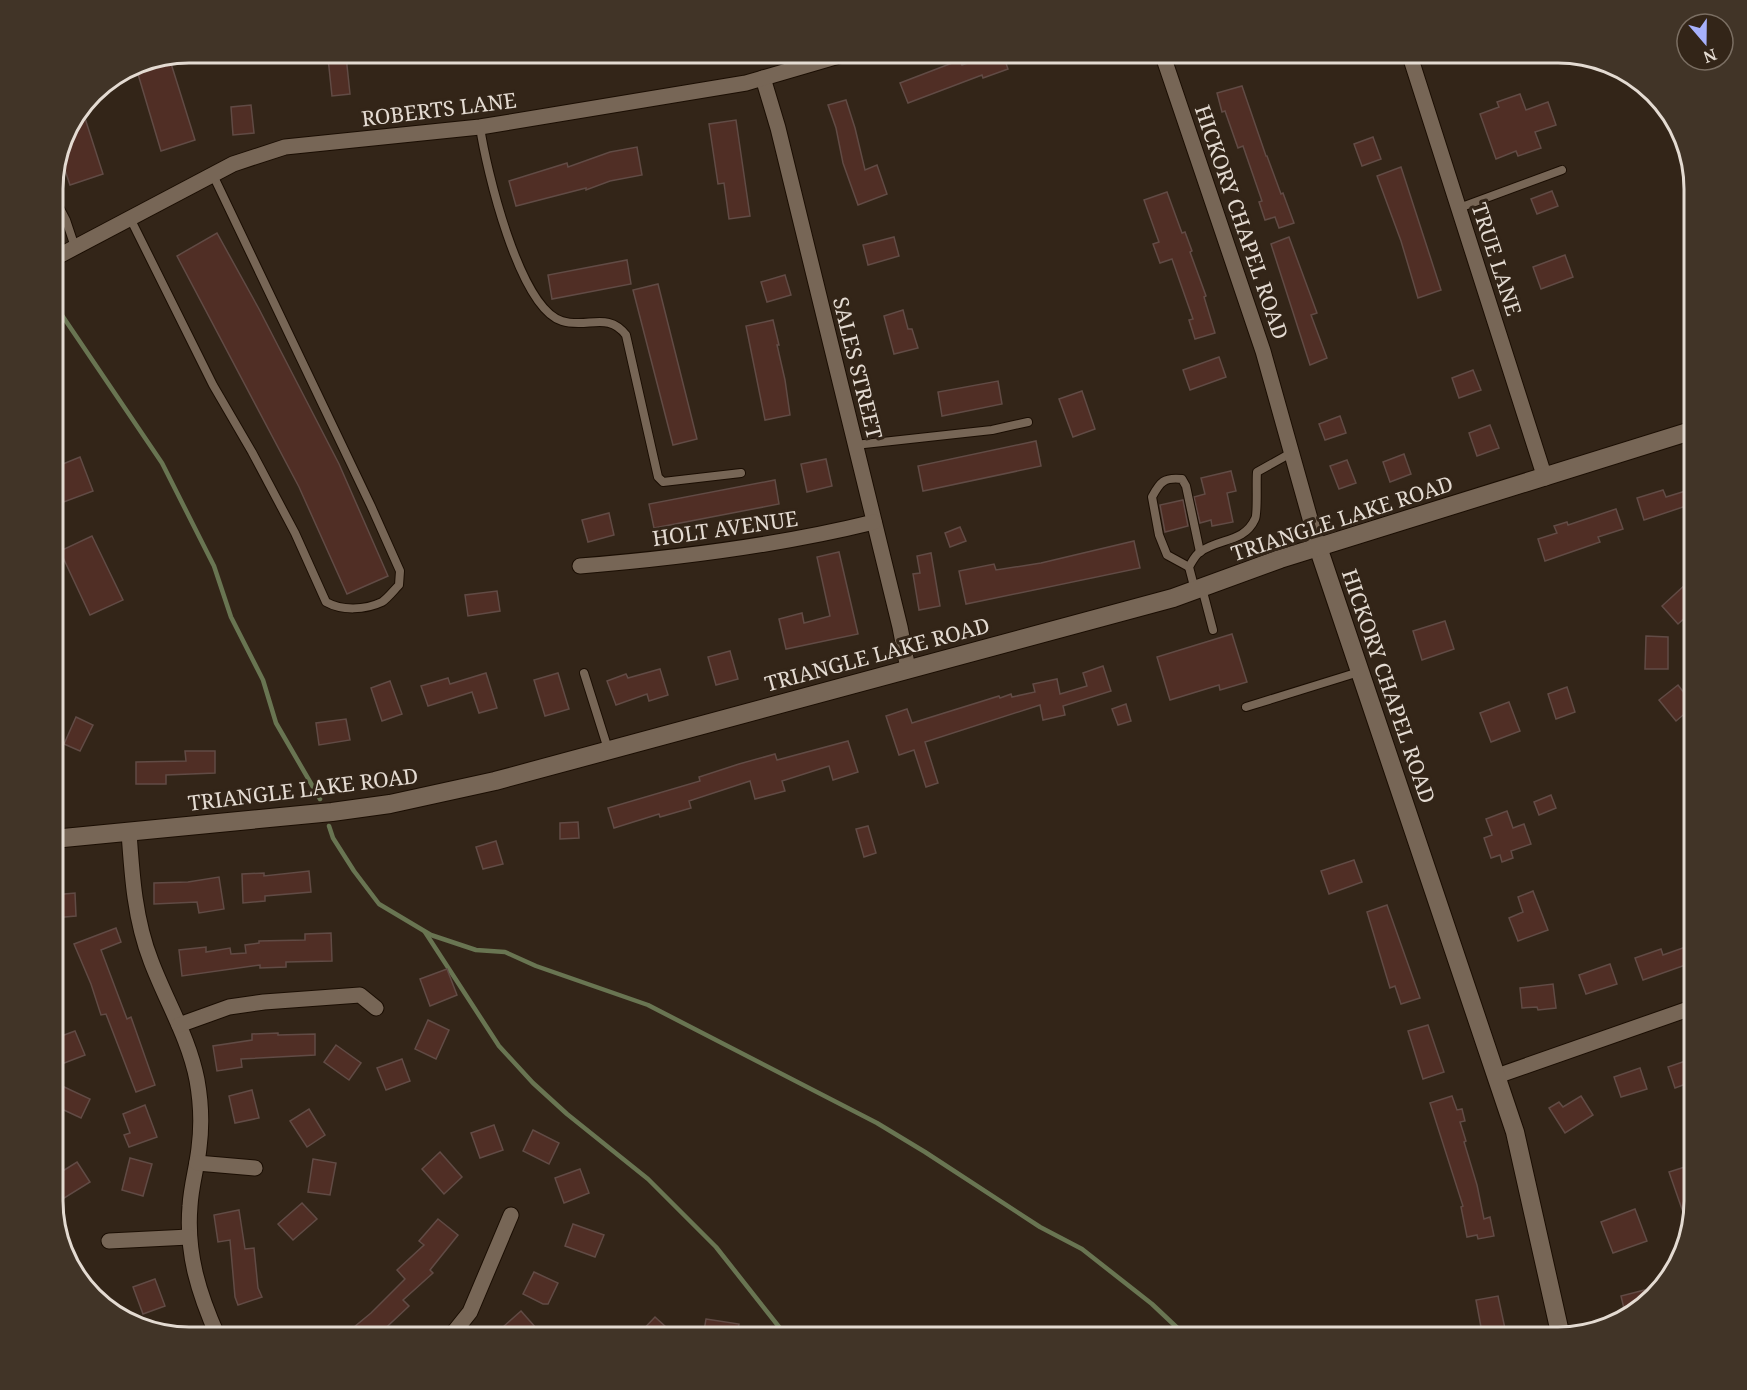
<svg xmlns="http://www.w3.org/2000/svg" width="1747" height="1390" font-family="'Noto Serif',serif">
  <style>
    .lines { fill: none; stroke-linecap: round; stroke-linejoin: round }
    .stream { stroke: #697552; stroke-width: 4.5 }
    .building { fill: #502e25; stroke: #614b45; stroke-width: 1.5 }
    .lane-casing { stroke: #1b0e03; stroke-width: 10 }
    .street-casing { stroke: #1b0e03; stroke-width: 17 }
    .secondary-casing { stroke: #1b0e03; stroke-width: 20 }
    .lane { stroke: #776656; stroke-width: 8 }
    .street { stroke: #776656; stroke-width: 15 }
    .secondary { stroke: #776656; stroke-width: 18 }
    .labels { text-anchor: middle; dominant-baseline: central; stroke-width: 6; stroke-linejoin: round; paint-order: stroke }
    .street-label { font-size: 21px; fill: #e4dbd2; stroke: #332518 }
    .rim { fill: none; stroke: #e4dbd2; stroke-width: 3 }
  </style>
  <rect width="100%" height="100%" fill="#332518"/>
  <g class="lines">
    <g class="stream">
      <polyline points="53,302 162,463 214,566 231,617 263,680 276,723 320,799"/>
      <polyline points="329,826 333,838 354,871 379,904 431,935 476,950 505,952 536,966 648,1005 877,1123 925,1152 1040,1227 1082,1249 1152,1304 1187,1337"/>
      <polyline points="425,932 499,1046 533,1083 567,1114 648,1179 716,1247 787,1337"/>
    </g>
  </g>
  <g class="building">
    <polygon points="998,52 1002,52 1008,69 983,78 982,75 908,103 900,83 960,60 962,65"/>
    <polygon points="346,56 350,94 332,96 328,58"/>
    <polygon points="169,57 195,140 161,151 135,64"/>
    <polygon points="1242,86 1266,156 1267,156 1281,194 1283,193 1294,223 1279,228 1275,217 1265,220 1259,202 1262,201 1243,146 1238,148 1225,111 1222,112 1217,93"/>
    <polygon points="1520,94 1526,110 1548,102 1556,125 1535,132 1541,148 1518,156 1516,151 1496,159 1480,114 1499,107 1497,102"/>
    <polygon points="846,100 855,128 865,170 877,165 887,194 858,205 843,163 836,128 828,105"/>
    <polygon points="251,105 254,133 233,135 231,107"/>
    <polygon points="82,109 103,174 70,185 60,155 66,129"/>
    <polygon points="736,120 750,216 729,219 724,183 718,184 709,124"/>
    <polygon points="1373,137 1381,159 1362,166 1354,144"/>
    <polygon points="637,147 642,175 610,181 586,190 586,188 516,206 509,181 567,163 568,167 610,152"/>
    <polygon points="1401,167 1441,290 1418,298 1401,241 1377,176"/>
    <polygon points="1552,191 1558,206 1537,214 1531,199"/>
    <polygon points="1167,192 1182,233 1185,232 1192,251 1190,252 1206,296 1204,297 1215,333 1195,339 1189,320 1193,319 1172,259 1160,263 1153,244 1159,242 1144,200"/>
    <polygon points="217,233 259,309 339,464 388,576 347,594 299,487 177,256"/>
    <polygon points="894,237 899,256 868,265 863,245"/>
    <polygon points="1289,237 1317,313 1311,315 1327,358 1310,365 1271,244"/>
    <polygon points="1565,255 1573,277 1541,289 1533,267"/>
    <polygon points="627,260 631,284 552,299 548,275"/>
    <polygon points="785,275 791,295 767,302 761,282"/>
    <polygon points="658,284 697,439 673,445 633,290"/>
    <polygon points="903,310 908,329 912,329 918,348 894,354 884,316"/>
    <polygon points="773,320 779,345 777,345 785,380 790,415 765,420 746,326"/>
    <polygon points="1219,357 1226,377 1190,390 1183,370"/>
    <polygon points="1473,370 1481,390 1459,398 1452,378"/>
    <polygon points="998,381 1002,404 942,416 938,392"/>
    <polygon points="1082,391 1095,429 1073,437 1059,399"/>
    <polygon points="1340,416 1346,433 1325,440 1319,424"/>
    <polygon points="1490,425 1499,448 1477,456 1469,433"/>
    <polygon points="1036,441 1041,466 923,491 918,466"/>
    <polygon points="1404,454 1411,474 1390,482 1383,462"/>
    <polygon points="80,457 93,491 53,506 53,468"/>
    <polygon points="826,459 832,486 807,492 801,464"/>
    <polygon points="1347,460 1356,483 1339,489 1330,466"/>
    <polygon points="1231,471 1236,491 1227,493 1233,522 1212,526 1211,520 1200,523 1194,497 1205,494 1201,478"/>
    <polygon points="775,480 779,504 654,528 649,504"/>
    <polygon points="1695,488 1695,503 1644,520 1637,498 1663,490 1666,497"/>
    <polygon points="1183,500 1188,526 1165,532 1160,505"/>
    <polygon points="1616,509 1623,529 1598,537 1600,542 1545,561 1538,539 1557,533 1554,526 1567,522 1568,525"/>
    <polygon points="609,513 614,535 588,542 582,520"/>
    <polygon points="960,527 966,541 950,547 945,533"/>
    <polygon points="92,536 123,600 90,615 60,551"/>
    <polygon points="1134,541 1140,568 966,604 959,571 994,564 996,570 1041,563"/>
    <polygon points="839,552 858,634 786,649 779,619 802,613 804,623 830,616 817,557"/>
    <polygon points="931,553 940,606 919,610 913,574 920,573 917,556"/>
    <polygon points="1686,584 1695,592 1695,609 1678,624 1662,606"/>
    <polygon points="497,591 500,611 468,616 465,595"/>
    <polygon points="1445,621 1454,649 1422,660 1413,631"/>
    <polygon points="1232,634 1247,682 1220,690 1219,685 1170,700 1157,657"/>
    <polygon points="1646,636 1668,637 1668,669 1645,669"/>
    <polygon points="730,651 738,679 716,685 708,657"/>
    <polygon points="1103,666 1111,691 1063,706 1065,715 1043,720 1040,705 925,742 938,783 926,787 914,750 899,755 886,716 907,709 912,723 999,696 1000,698 1011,694 1012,697 1035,692 1033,684 1057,679 1060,694 1087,686 1083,673"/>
    <polygon points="660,669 668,695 649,701 647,694 616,705 607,681 626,674 628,678"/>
    <polygon points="486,673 497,708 479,713 472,692 428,706 421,686 448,678 450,684"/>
    <polygon points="558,673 569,709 545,716 534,680"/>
    <polygon points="390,681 402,714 382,721 371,688"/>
    <polygon points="1678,685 1694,706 1676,721 1659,700"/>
    <polygon points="1567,687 1575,712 1556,719 1548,694"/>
    <polygon points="1509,702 1520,731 1491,742 1480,713"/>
    <polygon points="1126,704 1131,721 1118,725 1112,709"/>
    <polygon points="76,717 93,725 80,751 64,744"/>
    <polygon points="346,719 350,740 319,745 316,723"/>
    <polygon points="848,741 858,772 833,780 829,766 782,781 785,791 755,799 750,781 689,801 691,808 660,817 659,814 614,828 608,808 700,781 699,777 739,764 775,754 777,760"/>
    <polygon points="185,751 215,751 215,773 166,775 166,784 136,784 136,762 186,761"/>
    <polygon points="1551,795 1556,808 1539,815 1534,802"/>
    <polygon points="1507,811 1513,828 1524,824 1531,844 1511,851 1513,858 1502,862 1500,855 1491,858 1484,838 1492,835 1486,819"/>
    <polygon points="578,822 579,838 560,839 560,823"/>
    <polygon points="868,826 876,853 864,857 856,829"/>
    <polygon points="496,841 503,864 483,869 476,847"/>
    <polygon points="1354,860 1362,882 1329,894 1321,871"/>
    <polygon points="309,871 311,892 265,896 265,901 243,903 242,874 264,873 264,876"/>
    <polygon points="219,877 224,909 199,913 197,902 154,904 154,883 188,882"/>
    <polygon points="1533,891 1548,930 1518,941 1509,918 1523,912 1518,897"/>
    <polygon points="75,893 76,916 53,918 53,895"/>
    <polygon points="1387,905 1420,998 1401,1004 1395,986 1390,988 1367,912"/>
    <polygon points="116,928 121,942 101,950 127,1019 131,1017 155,1085 136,1092 106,1014 101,1015 91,984 74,944"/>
    <polygon points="331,933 332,961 286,962 286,967 260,968 260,965 182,976 179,950 206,947 206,952 230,948 231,954 246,953 245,945 259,943 259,941 305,940 305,934"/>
    <polygon points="1694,944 1694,962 1643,980 1635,958 1661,949 1663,955"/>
    <polygon points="1610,964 1617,984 1586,994 1579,975"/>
    <polygon points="447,969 457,995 430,1006 420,979"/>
    <polygon points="1553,984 1556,1008 1538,1010 1537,1007 1522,1008 1520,988"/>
    <polygon points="428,1020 449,1030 436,1059 415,1049"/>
    <polygon points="1428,1025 1444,1072 1423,1079 1408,1031"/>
    <polygon points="75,1031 85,1055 59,1065 53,1050 53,1039"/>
    <polygon points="278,1033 278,1035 315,1034 315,1055 241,1059 242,1067 217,1071 213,1046 252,1040 252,1034"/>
    <polygon points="336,1045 361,1063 349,1080 324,1062"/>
    <polygon points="1694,1058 1694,1081 1675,1088 1668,1067"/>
    <polygon points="402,1059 410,1081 386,1090 377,1068"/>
    <polygon points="1640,1068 1647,1089 1621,1097 1614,1077"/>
    <polygon points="60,1085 90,1099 81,1118 53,1105"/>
    <polygon points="252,1090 259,1118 235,1123 229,1096"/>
    <polygon points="1452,1096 1457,1110 1462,1109 1465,1121 1460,1122 1466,1141 1464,1142 1477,1185 1484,1219 1490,1217 1494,1236 1478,1239 1477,1235 1467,1237 1461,1207 1463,1206 1430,1103"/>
    <polygon points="1581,1096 1593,1115 1565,1133 1549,1108 1559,1102 1563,1107"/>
    <polygon points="145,1105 157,1137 129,1147 124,1135 130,1133 123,1114"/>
    <polygon points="309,1109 325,1135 307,1147 290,1121"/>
    <polygon points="494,1125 503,1150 480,1158 471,1133"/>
    <polygon points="533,1130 559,1143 549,1164 523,1151"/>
    <polygon points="440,1152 462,1177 444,1194 422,1169"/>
    <polygon points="130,1158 152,1164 143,1196 122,1190"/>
    <polygon points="313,1159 336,1163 330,1195 308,1192"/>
    <polygon points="77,1162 90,1182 53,1205 53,1177"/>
    <polygon points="1688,1166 1694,1185 1694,1188 1688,1190 1694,1206 1693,1208 1683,1212 1669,1172"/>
    <polygon points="580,1169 589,1193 564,1203 555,1178"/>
    <polygon points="302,1203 317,1219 293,1240 278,1224"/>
    <polygon points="1635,1209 1647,1241 1613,1253 1601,1222"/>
    <polygon points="239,1210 245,1249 254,1248 258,1288 262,1297 238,1305 235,1297 230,1240 218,1242 214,1215"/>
    <polygon points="438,1219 458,1235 430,1270 433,1273 403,1300 409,1306 376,1337 342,1337 371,1313 405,1279 397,1270 424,1245 419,1241"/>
    <polygon points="573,1224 604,1235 595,1257 565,1246"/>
    <polygon points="534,1272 558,1283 548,1304 543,1304 523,1294"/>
    <polygon points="155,1279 165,1306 143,1314 133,1287"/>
    <polygon points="1664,1285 1661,1291 1626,1317 1621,1296"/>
    <polygon points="1498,1296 1507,1338 1483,1338 1476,1300"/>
    <polygon points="521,1311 544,1337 512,1337 503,1327"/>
    <polygon points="655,1317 677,1337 636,1337"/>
    <polygon points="706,1319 739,1324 736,1337 703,1337"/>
  </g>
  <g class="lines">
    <defs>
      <g id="lane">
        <path d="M480 127C486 168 519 308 562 321 587 329 608 311 626 335L658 477 663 482 741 473"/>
        <polyline points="53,195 66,220 75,247"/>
        <polyline points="1459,208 1562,170"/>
        <path d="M130 218 213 385 252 452 295 533 326 602C342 611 365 610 382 602 388 598 394 590 399 585L400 571 371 506 213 175"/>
        <polyline points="855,445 992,430 1028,422"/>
        <path d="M1189 567 1167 555 1159 535 1152 497C1160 482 1164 477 1182 479L1186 486 1200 552"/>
        <polyline points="1202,588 1213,630"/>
        <path d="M1195 590 1189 567C1192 562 1195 555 1200 552 1219 538 1244 543 1255 519 1258 514 1256 482 1257 472L1291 453"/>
        <polyline points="584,673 608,749"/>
        <polyline points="1246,707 1359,672"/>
      </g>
      <g id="street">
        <polyline points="1162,53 1263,351 1318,547"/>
        <polyline points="1409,53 1545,478"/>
        <polyline points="763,78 778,128 900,627 908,669"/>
        <polyline points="53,259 233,164 285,147 480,127 746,83 849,53"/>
        <path d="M580 566C679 558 777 546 874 522"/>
        <path d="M129 832C132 877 135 920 151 961 166 1001 189 1038 197 1080 201 1102 202 1125 199 1148 197 1167 191 1186 190 1206 186 1254 199 1294 218 1337"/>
        <polyline points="179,1025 229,1007 264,1002 360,995 376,1008"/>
        <polyline points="1497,1076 1694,1007"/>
        <polyline points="197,1163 255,1168"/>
        <polyline points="109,1241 189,1237"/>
        <polyline points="450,1337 470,1312 511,1215"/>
      </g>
      <g id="secondary">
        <polyline points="1318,547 1515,1132 1561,1337"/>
        <polyline points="53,839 332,812 390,804 495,781 1173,598 1280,559 1694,430"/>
      </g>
    </defs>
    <use href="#lane" class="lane-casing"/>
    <use href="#street" class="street-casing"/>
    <use href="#secondary" class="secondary-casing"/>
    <use href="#lane" class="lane"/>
    <use href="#street" class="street"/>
    <use href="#secondary" class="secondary"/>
  </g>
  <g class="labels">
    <g class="street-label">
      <text transform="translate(439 109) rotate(-7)">ROBERTS LANE</text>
      <text transform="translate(1242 222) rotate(71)">HICKORY CHAPEL ROAD</text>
      <text transform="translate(1497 259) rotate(72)">TRUE LANE</text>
      <text transform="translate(858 368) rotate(76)">SALES STREET</text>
      <text transform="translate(1342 518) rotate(-18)">TRIANGLE LAKE ROAD</text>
      <text transform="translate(725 528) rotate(-8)">HOLT AVENUE</text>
      <text transform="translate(877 654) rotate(-15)">TRIANGLE LAKE ROAD</text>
      <text transform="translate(1389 686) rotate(71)">HICKORY CHAPEL ROAD</text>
      <text transform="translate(303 789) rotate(-7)">TRIANGLE LAKE ROAD</text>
    </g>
  </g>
  <path d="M0 0H1747V1390H0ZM189 63H1558A126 126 0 0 1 1684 189V1201A126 126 0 0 1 1558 1327H189A126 126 0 0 1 63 1201V189A126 126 0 0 1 189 63Z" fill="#413427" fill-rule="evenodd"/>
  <path class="rim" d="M189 63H1558A126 126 0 0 1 1684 189V1201A126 126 0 0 1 1558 1327H189A126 126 0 0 1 63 1201V189A126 126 0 0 1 189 63Z"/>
  <g transform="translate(1705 42) rotate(160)"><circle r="28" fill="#332518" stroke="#7a6e62" stroke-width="1.5"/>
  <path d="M0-4.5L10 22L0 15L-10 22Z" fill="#a7b1fc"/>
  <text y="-9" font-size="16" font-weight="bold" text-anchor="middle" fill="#e4dbd2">N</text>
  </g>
</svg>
